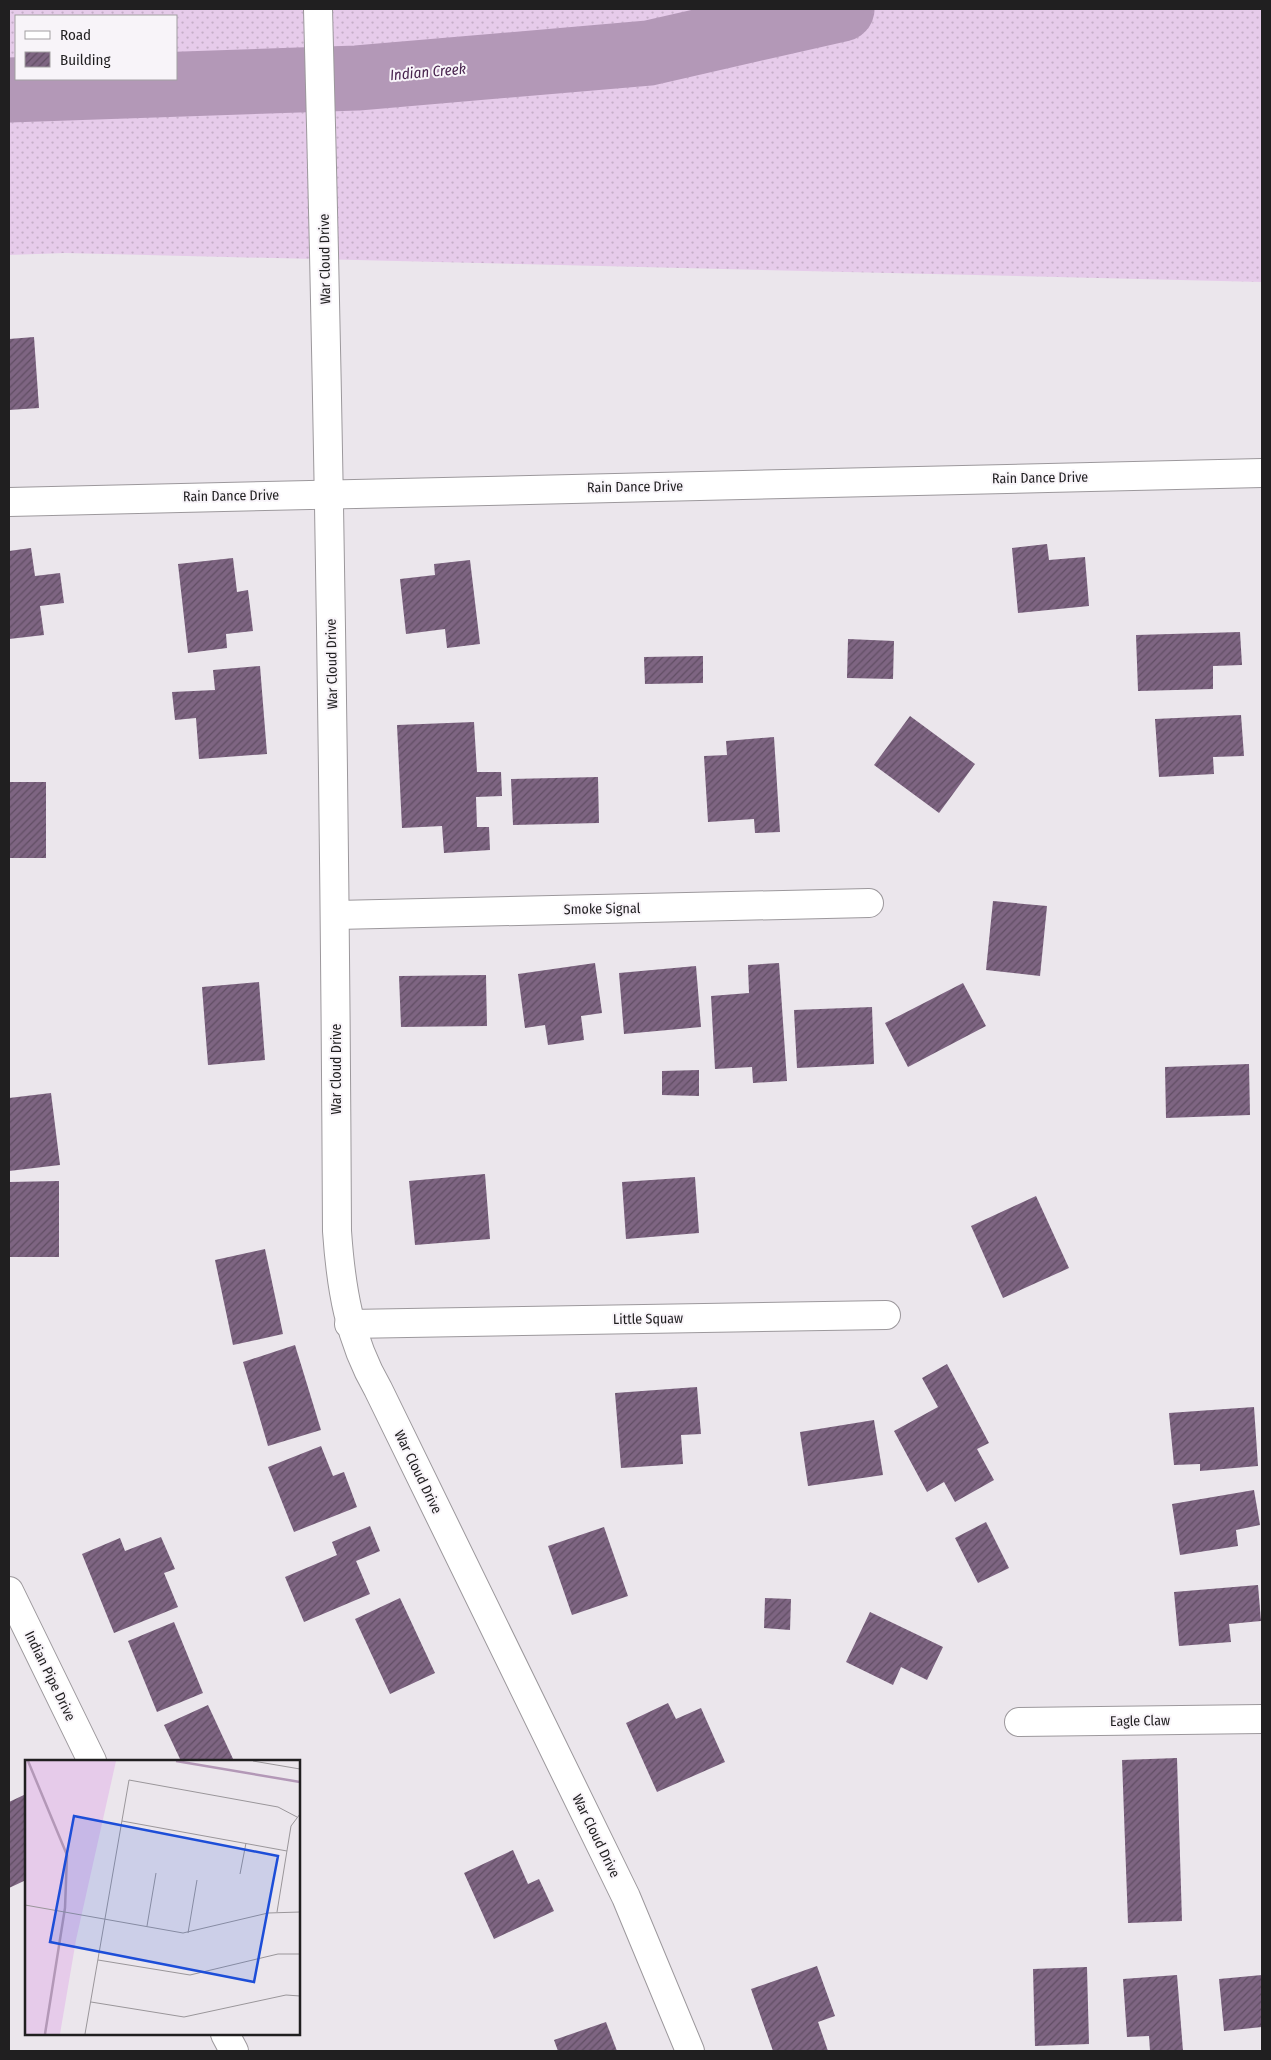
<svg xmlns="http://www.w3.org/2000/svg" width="1271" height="2060" font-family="'Fira Sans Condensed',sans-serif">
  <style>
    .grass { fill: url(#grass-dots); fill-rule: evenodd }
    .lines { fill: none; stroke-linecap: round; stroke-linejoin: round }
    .river { stroke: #b398b7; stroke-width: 65 }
    .building { fill: url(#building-hatch) }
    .minor-casing { stroke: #9c989c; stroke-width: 30 }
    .minor { stroke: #fff; stroke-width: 28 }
    .labels { text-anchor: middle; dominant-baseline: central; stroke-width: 4; stroke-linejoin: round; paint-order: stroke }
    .street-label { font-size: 14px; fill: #201f20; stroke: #f8f4f9 }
    .water-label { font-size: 15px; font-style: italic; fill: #49254f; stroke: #f8f4f9 }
    .inset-river { fill: none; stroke: #b398b7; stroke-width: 2.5 }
    .inset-road { fill: none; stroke: #9a969a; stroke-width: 1 }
    .view { fill: #1d4ed8; fill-opacity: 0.15; stroke: #1d4ed8; stroke-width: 2.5 }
    .inset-edge { fill: none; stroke: #201f20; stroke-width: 2.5 }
  </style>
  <defs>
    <pattern id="grass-dots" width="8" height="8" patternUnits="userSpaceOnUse" patternTransform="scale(1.25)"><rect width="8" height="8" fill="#e6cbea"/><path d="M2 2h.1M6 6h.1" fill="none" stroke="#c5aec8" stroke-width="1.8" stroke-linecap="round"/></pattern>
    <pattern id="building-hatch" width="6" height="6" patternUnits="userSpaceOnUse" patternTransform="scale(1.25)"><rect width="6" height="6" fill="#7e6582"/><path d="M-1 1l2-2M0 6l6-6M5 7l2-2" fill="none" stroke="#614e64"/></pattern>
  </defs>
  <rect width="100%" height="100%" fill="#ebe6ec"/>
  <path class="grass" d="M9 9H1262V282L65 253 9 255ZM16 16H176V79H16Z"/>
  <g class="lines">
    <polyline class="river" points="9,90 357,78 649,53 842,9"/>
  </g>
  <g class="building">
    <polygon points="34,337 39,408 9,410 9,339"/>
    <polygon points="1047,544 1049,560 1085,557 1089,606 1018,613 1012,548"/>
    <polygon points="31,548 35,576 60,573 64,603 40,606 44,635 9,639 9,551"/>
    <polygon points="233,558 237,592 248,590 253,631 226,634 227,648 188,653 178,564"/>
    <polygon points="470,560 480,644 447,648 445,629 406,634 400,579 435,575 434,564"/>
    <polygon points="1240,632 1242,665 1213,666 1213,689 1138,691 1136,635"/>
    <polygon points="848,639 894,641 893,679 847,678"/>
    <polygon points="703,656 703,683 645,684 644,657"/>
    <polygon points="260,666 267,754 199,759 196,718 175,720 172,692 215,690 213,670"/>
    <polygon points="1241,715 1244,756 1213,757 1214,774 1159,777 1155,719"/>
    <polygon points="910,716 975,764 939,813 874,765"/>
    <polygon points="474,722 477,772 501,772 502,796 476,797 477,827 489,827 490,850 444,853 442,826 402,828 397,725"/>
    <polygon points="774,737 780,832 755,833 754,819 708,822 704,756 727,755 726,741"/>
    <polygon points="598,777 599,823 513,825 511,779"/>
    <rect x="9" y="782" width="37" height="76"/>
    <polygon points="993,901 1047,906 1040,976 986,970"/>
    <polygon points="595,963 602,1013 581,1016 584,1040 548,1045 545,1025 525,1028 518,974"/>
    <polygon points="779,963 787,1081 753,1083 752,1067 715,1069 711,996 749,993 748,965"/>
    <polygon points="696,966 701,1027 624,1034 619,973"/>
    <polygon points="486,975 487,1026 401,1027 399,976"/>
    <polygon points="259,982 265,1060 208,1065 202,987"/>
    <polygon points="963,983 986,1026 908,1067 885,1023"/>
    <polygon points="872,1007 874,1064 797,1068 794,1010"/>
    <polygon points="1249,1064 1250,1115 1166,1118 1165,1067"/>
    <polygon points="699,1070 699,1096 662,1095 662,1071"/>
    <polygon points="51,1093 60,1165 9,1171 9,1098"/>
    <polygon points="485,1174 490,1239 415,1245 409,1181"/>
    <polygon points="695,1177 699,1233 626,1239 622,1182"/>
    <polygon points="59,1181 59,1257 9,1257 9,1182"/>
    <polygon points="1036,1196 1069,1268 1003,1298 971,1226"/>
    <polygon points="265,1249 283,1334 233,1345 215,1260"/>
    <polygon points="295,1345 321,1430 268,1446 243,1362"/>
    <polygon points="947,1364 989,1443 977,1449 994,1480 955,1502 944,1482 927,1492 894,1431 938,1407 922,1378"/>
    <polygon points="697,1387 701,1434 681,1435 683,1464 621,1468 615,1393"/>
    <polygon points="1254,1407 1258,1466 1200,1471 1200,1464 1174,1465 1169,1413"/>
    <polygon points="874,1420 883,1475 808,1486 800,1432"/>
    <polygon points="321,1446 333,1476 344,1472 357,1507 294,1532 268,1467"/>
    <polygon points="1254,1490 1260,1525 1236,1530 1238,1546 1180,1555 1172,1504"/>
    <polygon points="986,1522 1009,1568 978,1583 955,1538"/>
    <polygon points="370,1526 380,1551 356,1561 370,1594 304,1622 285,1577 337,1555 332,1542"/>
    <polygon points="604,1527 628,1596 572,1615 548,1546"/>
    <polygon points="161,1537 175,1569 164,1573 178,1607 114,1633 82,1554 120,1538 125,1551"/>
    <polygon points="1258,1585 1261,1621 1229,1624 1231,1642 1179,1646 1174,1592"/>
    <polygon points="400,1598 435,1673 390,1694 355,1619"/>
    <polygon points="765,1598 791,1599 790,1630 764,1628"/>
    <polygon points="870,1612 943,1647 927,1680 901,1667 893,1685 846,1662"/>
    <polygon points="174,1622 203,1693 157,1712 128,1641"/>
    <polygon points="668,1703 676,1719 701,1708 725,1762 657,1792 626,1723"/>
    <polygon points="208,1705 234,1761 181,1761 164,1725"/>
    <polygon points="1177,1758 1182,1921 1128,1923 1122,1760"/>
    <polygon points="26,1794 26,1880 9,1888 9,1802"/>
    <polygon points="513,1850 528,1884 539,1879 554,1911 494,1939 464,1873"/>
    <polygon points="817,1966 835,2016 818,2022 828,2051 773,2051 751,1989"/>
    <polygon points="1087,1967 1089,2044 1035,2046 1033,1969"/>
    <polygon points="1177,1975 1183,2051 1150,2051 1149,2036 1127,2037 1123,1979"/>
    <polygon points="1262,1975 1262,2027 1224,2031 1219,1979"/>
    <polygon points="606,2022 617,2051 558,2051 554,2040"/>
  </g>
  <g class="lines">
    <defs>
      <g id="minor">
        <path d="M318 9C329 416 335 823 337 1231 341 1288 349 1339 378 1389L626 1897 690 2051"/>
        <polyline points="9,502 1262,473"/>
        <polyline points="336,915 869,903"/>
        <polyline points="349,1324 886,1315"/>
        <polyline points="9,1591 92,1761"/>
        <polyline points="1019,1722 1262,1719"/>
        <polyline points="225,2034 234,2051"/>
      </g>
    </defs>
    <use href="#minor" class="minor-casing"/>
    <use href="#minor" class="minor"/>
  </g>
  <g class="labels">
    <g class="street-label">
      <text transform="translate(325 259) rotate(-91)">War Cloud Drive</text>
      <text transform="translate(1040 478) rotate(-1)">Rain Dance Drive</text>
      <text transform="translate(635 487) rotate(-1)">Rain Dance Drive</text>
      <text transform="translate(231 496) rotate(-1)">Rain Dance Drive</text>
      <text transform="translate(332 664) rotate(-91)">War Cloud Drive</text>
      <text transform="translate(602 909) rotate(-1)">Smoke Signal</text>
      <text transform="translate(336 1069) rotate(-90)">War Cloud Drive</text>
      <text transform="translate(648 1319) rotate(-1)">Little Squaw</text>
      <text transform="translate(418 1472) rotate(64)">War Cloud Drive</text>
      <text transform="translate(50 1676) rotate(64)">Indian Pipe Drive</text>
      <text transform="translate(1140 1721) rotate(-1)">Eagle Claw</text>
      <text transform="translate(596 1836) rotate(64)">War Cloud Drive</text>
    </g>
    <g class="water-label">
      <text transform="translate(428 72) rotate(-5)">Indian Creek</text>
    </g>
  </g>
  <g transform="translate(25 1760)">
    <rect width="275" height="275" fill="#ebe6ec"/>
    <path d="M0 1H91L51 180 35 274H0Z" fill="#e6cbea"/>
    <path class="inset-river" d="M3 1 42 95 40 148 20 274M151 1 275 22"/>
    <path class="inset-road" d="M228 1 275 9M97 61 262 91M215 114 221 83M0 145 158 173 243 153 275 152M252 152 266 66 275 54M122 166 131 113M163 173 172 120M73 200 165 215 253 194H275M66 242 159 257 261 235 275 236M60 274 104 20 253 47 272 57"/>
    <path class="view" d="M49 56 253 96 229 222 25 182Z"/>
    <rect width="275" height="275" class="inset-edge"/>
  </g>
  <rect width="1271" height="2060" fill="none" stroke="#201f20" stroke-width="20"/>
  <rect x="15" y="15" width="162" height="65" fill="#f8f4f9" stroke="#a29fa2"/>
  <rect x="25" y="31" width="25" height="8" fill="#ffffff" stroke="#a29fa2"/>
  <text x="60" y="40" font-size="15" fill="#201f20">Road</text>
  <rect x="25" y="52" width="25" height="15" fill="url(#building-hatch)" stroke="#a29fa2"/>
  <text x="60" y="65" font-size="15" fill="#201f20">Building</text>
</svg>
